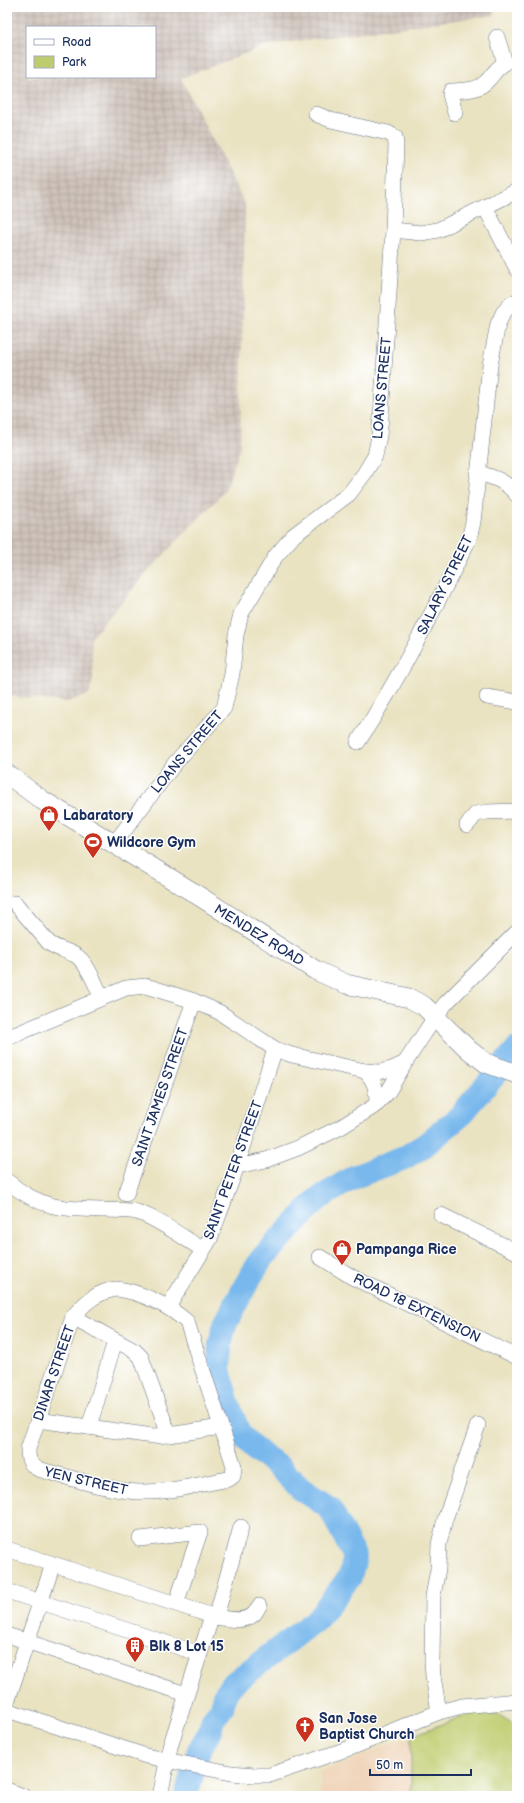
<svg xmlns="http://www.w3.org/2000/svg" width="524" height="1803" font-family="'Balsamiq Sans',sans-serif">
  <style>
    .built { fill: #f0d6bc }
    .industrial { fill: url(#industrial-grid); fill-rule: evenodd }
    .park { fill: #bfcc6e; stroke: #6d7e66 }
    .lines { fill: none; stroke-linecap: round; stroke-linejoin: round }
    .river { stroke: #78b8ec; stroke-width: 24 }
    .minor-casing { stroke: #636e81; stroke-width: 16 }
    .tertiary-casing { stroke: #636e81; stroke-width: 20 }
    .minor { stroke: #fff; stroke-width: 15 }
    .tertiary { stroke: #fff; stroke-width: 19 }
    .labels { text-anchor: middle; dominant-baseline: central; stroke-width: 3; stroke-linejoin: round; paint-order: stroke }
    .street-label { font-size: 14px; fill: #1b2f5e; stroke: #fff }
    .poi-label { font-size: 14px; font-weight: bold; fill: #1b2f5e; stroke: #fff; text-anchor: start }
  </style>
  <defs>
    <pattern id="industrial-grid" width="8" height="8" patternUnits="userSpaceOnUse"><rect width="8" height="8" fill="#cec2b9"/><path d="M0 4h8M4 0v8" fill="none" stroke="#b0a7a1"/></pattern>
  </defs>
  <rect width="100%" height="100%" fill="#fff"/>
  <filter id="ink" filterUnits="userSpaceOnUse"><feTurbulence type="fractalNoise" baseFrequency=".025" numOctaves="2"/><feDisplacementMap in="SourceGraphic" scale="8" xChannelSelector="R" yChannelSelector="G"/><feConvolveMatrix kernelMatrix="1 2 1 2 8 2 1 2 1" color-interpolation-filters="sRGB"/></filter>
  <filter id="wash" filterUnits="userSpaceOnUse"><feTurbulence type="fractalNoise" baseFrequency=".012" numOctaves="4" result="noise"/><feDisplacementMap in="SourceGraphic" scale="16" xChannelSelector="R" yChannelSelector="G"/><feGaussianBlur stdDeviation="0.9" result="paint"/><feColorMatrix in="noise" values="0 0 0 0 0 0 0 0 0 0 0 0 0 0 0 0 0 1.4 0 .05"/><feComposite in="paint" operator="in"/></filter>
  <g filter="url(#wash)">
    <rect width="100%" height="100%" fill="#eae3c2"/>
    <polygon class="built" points="411,1736 411,1796 320,1796 321,1772"/>
    <path class="industrial" d="M7 7H492L495 15 268 45 181 78 245 204 240 447 225 491 150 569 91 638 93 679 89 695 66 702 7 696ZM27 27H155V77H27Z"/>
    <polygon class="park" points="473,1712 499,1715 517,1726 517,1796 411,1796 411,1736"/>
    <g class="lines">
      <polyline class="river" points="186,1796 199,1750 209,1733 213,1719 222,1708 224,1696 231,1685 316,1620 350,1577 355,1557 330,1508 301,1489 279,1467 253,1448 239,1433 228,1404 219,1370 220,1344 225,1324 249,1279 263,1257 318,1199 354,1177 404,1158 425,1145 460,1116 517,1049"/>
    </g>
  </g>
  <g filter="url(#ink)">
    <g class="lines">
      <defs>
        <g id="minor">
          <path d="M455 113 450 94 451 91C464 90 478 91 487 81 494 74 496 68 505 63L497 37"/>
          <polyline points="485,207 517,269"/>
          <polyline points="393,230 421,233 438,230 517,191"/>
          <path d="M477 473C494 477 506 481 517 495"/>
          <polyline points="487,697 517,702"/>
          <path d="M358 742C400 677 435 608 469 539L473 522 490 365 498 324 503 313 511 304 517 301"/>
          <polyline points="467,825 476,814 487,812 517,811"/>
          <polyline points="114,844 175,763 224,708 232,674 236,635 241,614 275,557 294,535 349,494 364,474 375,456 379,436 381,417 393,230 396,145 395,137 388,133 331,120 316,114"/>
          <path d="M15 903 49 943C57 949 66 950 75 955 87 961 96 986 102 998"/>
          <polyline points="7,1038 126,988 146,986 194,1001 219,1012 275,1049 292,1055 365,1071 379,1072 392,1069 405,1063"/>
          <path d="M365 1071C375 1081 377 1090 377 1104"/>
          <polyline points="237,1166 266,1160 298,1148 341,1127 373,1107 388,1092 405,1063 435,1017 446,1003 517,932"/>
          <path d="M7 1181C40 1209 63 1209 104 1210 115 1210 126 1210 137 1212 155 1217 186 1239 203 1250"/>
          <polyline points="126,1194 194,1001"/>
          <polyline points="441,1215 517,1252"/>
          <polyline points="320,1257 352,1277 517,1357"/>
          <path d="M116 1289C139 1291 170 1306 187 1322L234 1466 233 1476 229 1479C200 1484 169 1493 139 1492 109 1491 68 1477 38 1469 29 1464 28 1459 28 1449L73 1317C85 1302 97 1292 116 1289Z"/>
          <polyline points="168,1307 210,1239 237,1166 275,1049"/>
          <polyline points="73,1317 135,1351 141,1357 169,1435 221,1427"/>
          <polyline points="38,1420 153,1436 169,1435"/>
          <polyline points="89,1427 115,1341"/>
          <polyline points="140,1539 200,1532 176,1604"/>
          <path d="M7 1549 216 1617C227 1619 245 1623 254 1614 256 1612 258 1608 259 1606"/>
          <polyline points="7,1591 200,1654"/>
          <polyline points="216,1617 241,1527"/>
          <polyline points="7,1635 186,1694"/>
          <polyline points="7,1702 53,1564"/>
          <polyline points="7,1710 146,1756 231,1773 254,1775 270,1775 350,1748 439,1712 462,1706 517,1701"/>
          <polyline points="439,1712 433,1676 432,1661 433,1596 438,1569 439,1544 445,1519 478,1425"/>
          <polyline points="7,1790 23,1796"/>
          <polyline points="160,1796 170,1747 212,1616"/>
        </g>
        <polyline id="tertiary" points="7,774 42,800 191,891 315,970 346,984 409,998 424,1006 469,1050 486,1063 517,1074"/>
      </defs>
      <use href="#minor" class="minor-casing"/>
      <use href="#tertiary" class="tertiary-casing"/>
      <use href="#minor" class="minor"/>
      <use href="#tertiary" class="tertiary"/>
    </g>
  </g>
  <defs>
    <symbol id="shop-pin" viewBox="-11 -11 22 30"><path d="M0 17L-7.5 6A9.5 9.5 0 1 1 7.5 6Z" fill="#c8321e" stroke="#fff"/><path d="M-5-2.5h2.3a2.7 3.5 0 0 1 5.4 0H5L5.5 6h-11ZM-1.5-2.5h3a1.5 2.3 0 0 0-3 0Z" fill="#fff"/></symbol>
    <symbol id="stadium-pin" viewBox="-11 -11 22 30"><path d="M0 17L-7.5 6A9.5 9.5 0 1 1 7.5 6Z" fill="#c8321e" stroke="#fff"/><path d="M0-5a6.5 5 0 1 0 0 10a6.5 5 0 1 0 0-10ZM-3.5-1.8h7v3.6h-7Z" fill="#fff"/></symbol>
    <symbol id="building-pin" viewBox="-11 -11 22 30"><path d="M0 17L-7.5 6A9.5 9.5 0 1 1 7.5 6Z" fill="#c8321e" stroke="#fff"/><path d="M-4-6H4V6H1V3H-1V6H-4ZM-2.5-4.3h1.7v1.8h-1.7ZM.8-4.3h1.7v1.8H.8ZM-2.5-1h1.7V.8h-1.7ZM.8-1h1.7V.8H.8Z" fill="#fff"/></symbol>
    <symbol id="church-pin" viewBox="-11 -11 22 30"><path d="M0 17L-7.5 6A9.5 9.5 0 1 1 7.5 6Z" fill="#c8321e" stroke="#fff"/><path d="M-1.2-6h2.4v3.5h3.3v2.4h-3.3V6h-2.4V-.1h-3.3v-2.4h3.3Z" fill="#fff"/></symbol>
  </defs>
  <g fill-rule="evenodd">
    <use href="#shop-pin" x="38" y="804" width="22" height="30"/>
    <use href="#stadium-pin" x="82" y="831" width="22" height="30"/>
    <use href="#shop-pin" x="331" y="1238" width="22" height="30"/>
    <use href="#building-pin" x="124" y="1635" width="22" height="30"/>
    <use href="#church-pin" x="294" y="1715" width="22" height="30"/>
  </g>
  <g class="labels">
    <g class="street-label">
      <text transform="translate(382 388) rotate(-85)">LOANS STREET</text>
      <text transform="translate(445 585) rotate(-64)">SALARY STREET</text>
      <text transform="translate(187 752) rotate(-50)">LOANS STREET</text>
      <text transform="translate(259 935) rotate(32)">MENDEZ ROAD</text>
      <text transform="translate(160 1097) rotate(-71)">SAINT JAMES STREET</text>
      <text transform="translate(233 1170) rotate(-70)">SAINT PETER STREET</text>
      <text transform="translate(417 1308) rotate(26)">ROAD 18 EXTENSION</text>
      <text transform="translate(54 1373) rotate(-71)">DINAR STREET</text>
      <text transform="translate(86 1481) rotate(13)">YEN STREET</text>
    </g>
    <g class="poi-label">
      <text x="63" y="815">Labaratory</text>
      <text x="107" y="842">Wildcore Gym</text>
      <text x="356" y="1249">Pampanga Rice</text>
      <text x="149" y="1646">Blk 8 Lot 15</text>
      <text x="319" y="1718">San Jose<tspan x="319" dy="16">Baptist Church</tspan></text>
    </g>
  </g>
  <rect width="524" height="1803" fill="none" stroke="#fff" stroke-width="24"/>
  <rect x="26" y="26" width="130" height="52" fill="#ffffff" stroke="#a4acbf"/>
  <rect x="34" y="39" width="20" height="6" fill="#ffffff" stroke="#a4acbf"/>
  <text x="62" y="46" font-size="12" fill="#1b2f5e">Road</text>
  <rect x="34" y="56" width="20" height="12" fill="#bfcc6e" stroke="#a4acbf"/>
  <text x="62" y="66" font-size="12" fill="#1b2f5e">Park</text>
  <path d="M370 1769v6h101v-6" fill="none" stroke="#1b2f5e" stroke-width="2"/>
  <text x="376" y="1769" font-size="12" fill="#1b2f5e" stroke="#ffffff" stroke-width="3" paint-order="stroke">50 m</text>
</svg>
